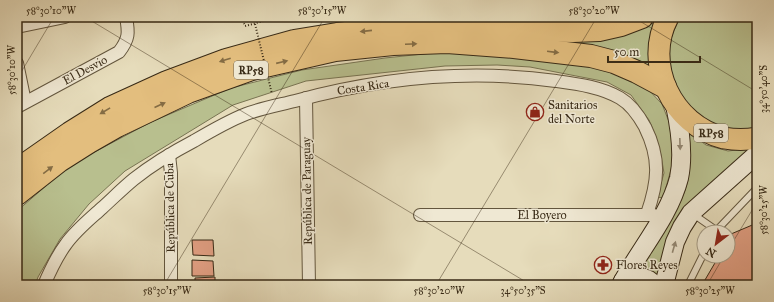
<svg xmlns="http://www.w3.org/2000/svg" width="774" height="302" font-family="'IM FELL Great Primer',serif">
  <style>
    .green { fill: #b8bf8e; stroke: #787452 }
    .building { fill: #e29f83; stroke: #372915 }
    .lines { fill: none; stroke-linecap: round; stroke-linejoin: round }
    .service-casing { stroke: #63563e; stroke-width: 8 }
    .minor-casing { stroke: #63563e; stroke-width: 14 }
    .secondary-casing { stroke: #372915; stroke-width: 20 }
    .trunk-casing { stroke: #372915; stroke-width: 23 }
    .motorway-casing { stroke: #372915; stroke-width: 24 }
    .path { stroke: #372915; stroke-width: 2; stroke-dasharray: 1 2; stroke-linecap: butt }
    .service { stroke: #efe8d3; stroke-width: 6 }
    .minor { stroke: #efe8d3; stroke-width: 12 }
    .secondary { stroke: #efe8d3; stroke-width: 18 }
    .trunk { stroke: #e3be7e; stroke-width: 21 }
    .motorway { stroke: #e3be7e; stroke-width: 22 }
    .path-bridge { stroke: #372915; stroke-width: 2; stroke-dasharray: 1 2; stroke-linecap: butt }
    .oneway { fill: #846c44 }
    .oneway2 { fill: #938874 }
    .ticks { fill: none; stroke: #372915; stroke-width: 1; stroke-opacity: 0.45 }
    .labels { text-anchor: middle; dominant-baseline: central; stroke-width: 3; stroke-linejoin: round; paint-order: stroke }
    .shield { fill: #efe8d3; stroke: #6e624e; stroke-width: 1 }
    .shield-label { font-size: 11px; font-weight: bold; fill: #372915 }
    .street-label { font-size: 12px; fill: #372915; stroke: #efe8d3 }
    .poi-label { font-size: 12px; fill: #372915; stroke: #efe8d3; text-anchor: start }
    .neatline { fill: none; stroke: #372915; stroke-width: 1.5 }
    .ticks-label { font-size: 10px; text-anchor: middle; fill: #372915 }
  </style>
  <rect width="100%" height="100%" fill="#e6dcbb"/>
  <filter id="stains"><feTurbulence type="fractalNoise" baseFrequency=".005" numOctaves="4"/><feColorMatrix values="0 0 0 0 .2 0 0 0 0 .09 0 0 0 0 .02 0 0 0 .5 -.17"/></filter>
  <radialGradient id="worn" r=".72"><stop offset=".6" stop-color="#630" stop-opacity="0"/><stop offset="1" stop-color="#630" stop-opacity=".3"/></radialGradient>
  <g class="green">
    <polygon points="680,17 757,17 757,129 739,130 722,128 707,121 682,99 669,68 669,51 672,35"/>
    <polygon points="660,21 654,74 555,40 631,30"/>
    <polygon points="442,52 531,57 608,69 645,86 662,104 671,127 673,145 672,166 663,198 657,197 664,173 661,155 656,137 649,120 631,95 607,82 530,67 497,65 445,66 306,81 233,105 125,171 89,204 60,239 38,277 35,285 17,285 17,211 70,165 151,122 231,88 302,70 385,58"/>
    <path d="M686 130 706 145 728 151 753 148 710 185 657 278 655 273 646 269H640C655 244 683 207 688 179 690 167 686 143 686 130Z"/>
  </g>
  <g class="building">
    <polygon points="757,223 757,285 702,285 719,256 728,256 728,240 731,234"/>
    <polygon points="192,240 213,240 214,256 193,255"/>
    <polygon points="192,260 213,261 214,276 192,276"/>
    <polygon points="215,277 215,285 195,285 195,278"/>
  </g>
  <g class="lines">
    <defs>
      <g id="service">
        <polyline points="693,214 716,230"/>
        <polyline points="715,232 757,188"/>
        <polyline points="688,285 704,253"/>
      </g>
      <g id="minor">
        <polyline points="17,27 65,17"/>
        <polyline points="17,63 25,102"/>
        <polyline points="306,98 309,285"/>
        <path d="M17 107 119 52C129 39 129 33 126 17"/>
        <polyline points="169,155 171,173 171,285"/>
        <polyline points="420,215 654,215"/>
        <path d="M44 285C50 271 57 256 66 244 76 230 90 219 102 208 113 198 123 188 134 179 153 164 173 152 194 141 211 131 228 121 246 114 262 108 279 105 295 101 380 78 469 69 556 81 578 84 601 87 620 98 632 105 639 116 645 127 661 159 658 182 647 214"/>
      </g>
      <g id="secondary">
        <path d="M623 281C634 278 646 274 654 285"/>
        <path d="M621 285C639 250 669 217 679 178 684 155 680 128 675 105"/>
        <polyline points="664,285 675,242 682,227 691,213 757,154"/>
      </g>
      <path id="trunk" d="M668 17C643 64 672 125 724 138 735 140 746 140 757 138"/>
      <g id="motorway">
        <polyline points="17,170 70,133 110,108 167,82 226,60 294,41 337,34 400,27 463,26 516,30 573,31 599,30 621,25 642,17"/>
        <polyline points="17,194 59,161 89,142 117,126 188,92 252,69 335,50 393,44 447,42 514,47 591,56 614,62 637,72 665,87"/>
      </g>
    </defs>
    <use href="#service" class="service-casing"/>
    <use href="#minor" class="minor-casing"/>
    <use href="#secondary" class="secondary-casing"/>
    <use href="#trunk" class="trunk-casing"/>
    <use href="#motorway" class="motorway-casing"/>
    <polyline class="path" points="258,17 243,21 245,26 279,17"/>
    <use href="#service" class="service"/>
    <use href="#minor" class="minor"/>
    <use href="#secondary" class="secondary"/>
    <use href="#trunk" class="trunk"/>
    <use href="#motorway" class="motorway"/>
    <polyline class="path-bridge" points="255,24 272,94"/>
  </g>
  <defs><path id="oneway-solid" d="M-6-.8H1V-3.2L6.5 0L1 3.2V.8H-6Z"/></defs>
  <g class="oneway">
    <use href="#oneway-solid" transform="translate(366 31) rotate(174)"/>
    <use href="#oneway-solid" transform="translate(411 44) rotate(-2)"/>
    <use href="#oneway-solid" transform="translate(553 52) rotate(7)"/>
    <use href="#oneway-solid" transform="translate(225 60) rotate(162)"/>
    <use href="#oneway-solid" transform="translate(282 62) rotate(-13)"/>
    <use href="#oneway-solid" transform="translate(160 105) rotate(-24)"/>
    <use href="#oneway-solid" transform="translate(105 111) rotate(149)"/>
    <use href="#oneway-solid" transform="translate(48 170) rotate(-37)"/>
  </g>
  <g class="oneway2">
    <use href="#oneway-solid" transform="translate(680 144) rotate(88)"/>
    <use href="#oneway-solid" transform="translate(674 247) rotate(-74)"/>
  </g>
  <path class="ticks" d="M85 17 531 285M633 17 757 92M17 79 54 17M728 250 757 202M164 285 325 17M436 285 597 17M707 285 724 256"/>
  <defs>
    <symbol id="shop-ring" viewBox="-11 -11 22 22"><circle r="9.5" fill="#efe8d3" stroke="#8f2418" stroke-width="1.5"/><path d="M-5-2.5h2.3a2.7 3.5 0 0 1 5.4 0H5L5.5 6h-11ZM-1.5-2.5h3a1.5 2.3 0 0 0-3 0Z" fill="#8f2418"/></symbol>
    <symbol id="pharmacy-ring" viewBox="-11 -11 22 22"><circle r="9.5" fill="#efe8d3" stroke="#8f2418" stroke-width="1.5"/><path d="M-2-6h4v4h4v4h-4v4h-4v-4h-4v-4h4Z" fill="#8f2418"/></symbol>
  </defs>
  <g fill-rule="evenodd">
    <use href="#shop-ring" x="525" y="102" width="20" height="20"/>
    <use href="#pharmacy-ring" x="593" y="255" width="20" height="20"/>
  </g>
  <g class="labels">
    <g class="shield">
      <rect x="234" y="61" width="34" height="18" rx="3"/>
      <rect x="694" y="124" width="34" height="18" rx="3"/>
    </g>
    <g class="shield-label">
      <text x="251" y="70">RP58</text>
      <text x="711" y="133">RP58</text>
    </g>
    <g class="street-label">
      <text transform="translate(85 70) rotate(-28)">El Desvio</text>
      <text transform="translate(363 87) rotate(-9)">Costa Rica</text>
      <text transform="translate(307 191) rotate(-91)">República de Paraguay</text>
      <text transform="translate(170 208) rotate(-91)">República de Cuba</text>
      <text x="542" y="215">El Boyero</text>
    </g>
    <g class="poi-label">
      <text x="548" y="105">Sanitarios<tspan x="548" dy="14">del Norte</tspan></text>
      <text x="616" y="265">Flores Reyes</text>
    </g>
  </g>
  <rect width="774" height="302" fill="none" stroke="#e6dcbb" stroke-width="44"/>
  <g transform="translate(716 244) rotate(211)"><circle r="19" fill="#efe8d3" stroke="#a59c87"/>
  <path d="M0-3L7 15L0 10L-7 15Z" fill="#8f2418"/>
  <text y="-6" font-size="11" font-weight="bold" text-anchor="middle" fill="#372915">N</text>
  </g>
  <path d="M608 56v6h92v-6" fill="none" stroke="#372915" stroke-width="2"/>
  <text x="614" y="56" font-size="12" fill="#372915" stroke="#efe8d3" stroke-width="3" paint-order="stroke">50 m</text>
  <rect x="22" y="22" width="730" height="258" class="neatline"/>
  <g class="ticks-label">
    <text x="51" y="14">58°30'10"W</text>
    <text x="322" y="14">58°30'15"W</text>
    <text x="594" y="14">58°30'20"W</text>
    <text transform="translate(11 70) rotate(-90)" y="4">58°30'10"W</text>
    <text transform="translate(763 89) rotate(-90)" y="4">34°50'40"S</text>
    <text transform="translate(763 210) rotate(-90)" y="4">58°30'25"W</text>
    <text x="167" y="294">58°30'15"W</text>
    <text x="439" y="294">58°30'20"W</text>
    <text x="523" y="294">34°50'35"S</text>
    <text x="710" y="294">58°30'25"W</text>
  </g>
  <rect width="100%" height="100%" filter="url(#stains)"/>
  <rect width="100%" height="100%" fill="url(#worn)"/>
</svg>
